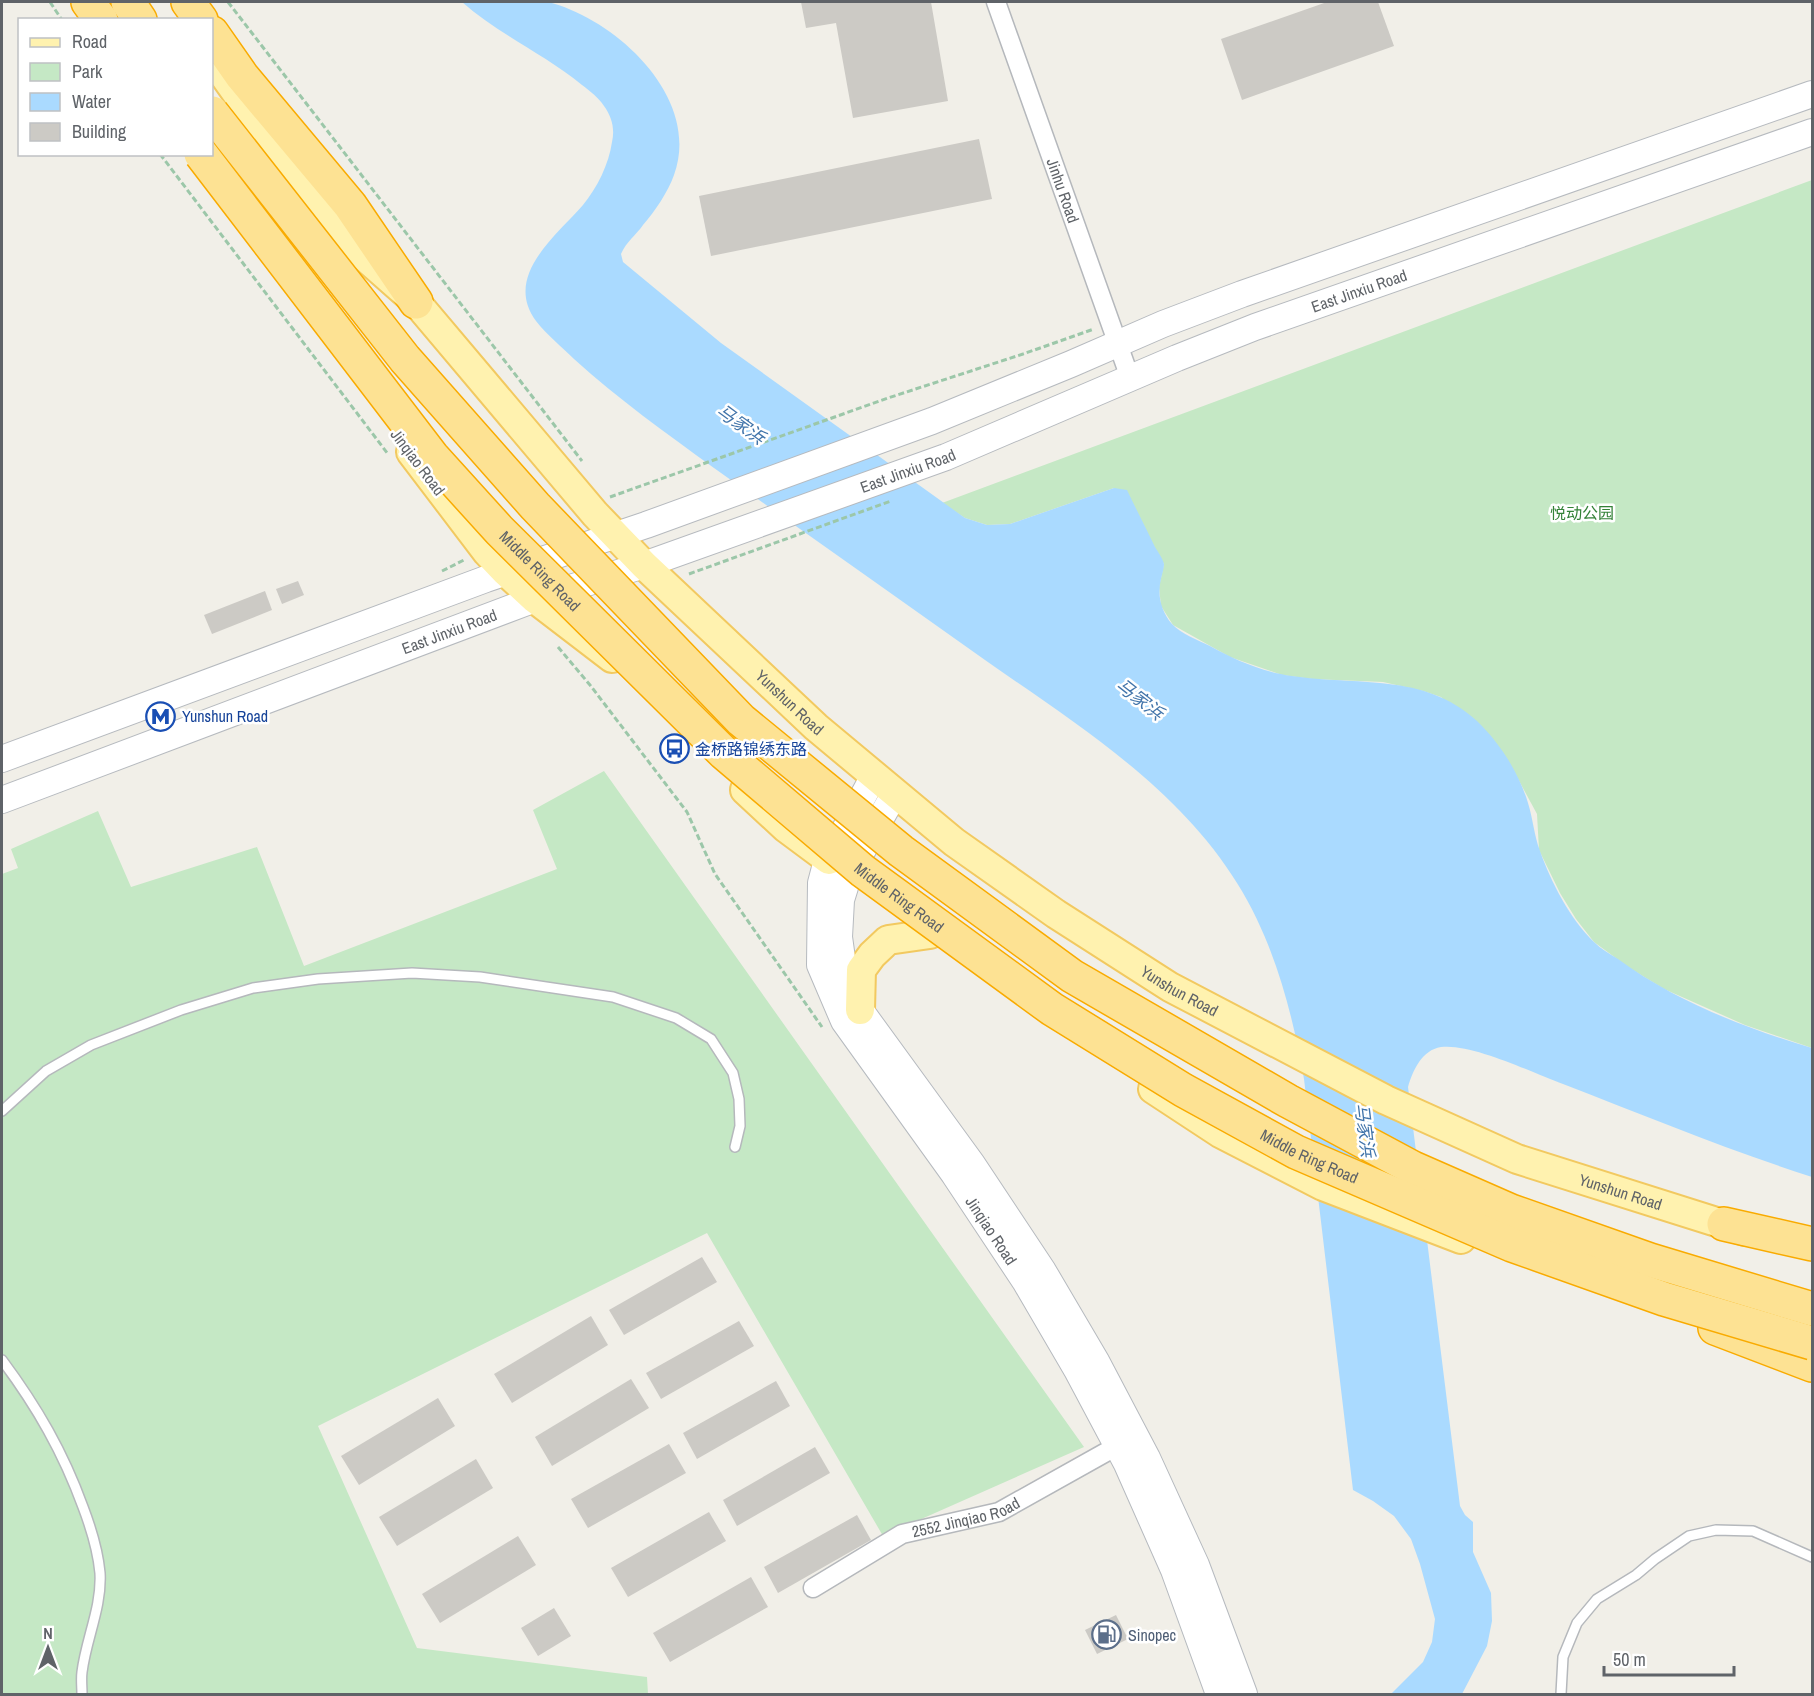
<svg xmlns="http://www.w3.org/2000/svg" width="1814" height="1696" font-family="'Archivo Narrow','Noto Sans SC',sans-serif">
  <style>
    .green { fill: #c5e8c5 }
    .water { fill: #aadaff }
    .building { fill: #cccac5 }
    .lines { fill: none; stroke-linecap: round; stroke-linejoin: round }
    .lane-casing { stroke: #b5b8bc; stroke-width: 12 }
    .street-casing { stroke: #b5b8bc; stroke-width: 21 }
    .secondary-casing { stroke: #b6babf; stroke-width: 28 }
    .primary-casing { stroke: #f2c960; stroke-width: 32 }
    .highway-casing { stroke: #f9ab00; stroke-width: 36 }
    .path { stroke: #9cc7a9; stroke-width: 3; stroke-dasharray: 6 3; stroke-linecap: butt }
    .lane { stroke: #fff; stroke-width: 9 }
    .street { stroke: #fff; stroke-width: 18 }
    .secondary { stroke: #fff; stroke-width: 26 }
    .primary { stroke: #fff2af; stroke-width: 28 }
    .highway { stroke: #fde293; stroke-width: 33 }
    .highway-bridge-casing { stroke: #f9ab00; stroke-width: 36; stroke-linecap: butt }
    .highway-bridge { stroke: #fde293; stroke-width: 33 }
    .labels { text-anchor: middle; dominant-baseline: central; stroke-width: 5; stroke-linejoin: round; paint-order: stroke }
    .street-label { font-size: 16px; fill: #5f6368; stroke: #fff }
    .park-label { font-size: 16px; fill: #348238; stroke: #fff }
    .transit-label { font-size: 16px; fill: #164399; stroke: #fff; text-anchor: start }
    .service-label { font-size: 16px; fill: #4e5e75; stroke: #fff; text-anchor: start }
    .water-label { font-size: 18px; font-style: italic; fill: #4174aa; stroke: #fff }
  </style>
  <rect width="100%" height="100%" fill="#f1efe8"/>
  <g class="green">
    <polygon points="1812,180 1812,1048 1745,1025 1664,989 1628,967 1594,942 1576,919 1560,893 1539,850 1537,814 1510,764 1441,697 1423,691 1383,682 1312,679 1282,675 1230,657 1173,625 1161,606 1159,587 1164,564 1114,488 1010,524 987,525 965,518 942,503"/>
    <polygon points="604,771 1084,1447 883,1536 707,1233 318,1426 417,1648 647,1677 648,1694 2,1694 2,874 18,868 11,849 98,811 131,887 257,847 304,966 557,869 533,810"/>
  </g>
  <path class="water" d="M462 2C481 2 501 2 521 2 530 2 540 0 548 2 616 19 702 98 674 175 668 192 655 211 643 225 636 235 626 242 621 254L623 262 721 343 965 518 987 525 1010 524 1114 488 1127 490C1136 509 1146 528 1155 547 1158 552 1163 559 1164 564 1164 568 1162 575 1161 579 1157 595 1161 611 1172 624 1181 634 1198 640 1210 646 1235 660 1263 672 1292 676 1356 686 1424 672 1477 721 1500 743 1519 773 1528 803 1533 819 1534 835 1540 851 1551 882 1570 919 1594 942 1601 949 1610 954 1618 959 1675 1001 1745 1028 1812 1048V1177C1728 1150 1646 1116 1563 1084 1533 1073 1472 1043 1441 1047 1422 1050 1413 1070 1408 1087L1460 1506 1465 1515 1473 1522V1552L1491 1593 1492 1621 1487 1646 1462 1694H1391L1423 1662 1432 1642 1435 1619 1420 1564 1411 1539 1394 1516 1373 1501 1353 1490 1304 1079C1292 1011 1274 942 1237 883 1177 786 1076 724 985 660 895 596 804 532 714 468 666 433 618 399 574 359 562 347 547 335 536 321 503 276 556 236 583 205 597 188 609 164 612 142 615 129 612 117 604 106 599 98 590 91 582 85 544 54 498 34 462 2Z"/>
  <g class="building">
    <polygon points="801,2 931,2 948,101 853,118 836,23 806,28"/>
    <polygon points="1327,2 1378,2 1394,46 1242,100 1221,39"/>
    <polygon points="979,139 992,199 711,256 699,196"/>
    <polygon points="298,581 304,595 282,604 276,589"/>
    <polygon points="265,591 272,610 212,634 204,615"/>
    <polygon points="702,1257 717,1282 624,1335 609,1310"/>
    <polygon points="591,1316 608,1345 512,1403 494,1374"/>
    <polygon points="739,1321 754,1346 661,1399 646,1373"/>
    <polygon points="631,1379 649,1408 552,1466 535,1437"/>
    <polygon points="776,1381 790,1406 697,1459 683,1433"/>
    <polygon points="438,1398 455,1426 359,1485 341,1456"/>
    <polygon points="669,1444 686,1473 588,1528 571,1499"/>
    <polygon points="815,1447 830,1473 737,1526 723,1500"/>
    <polygon points="476,1459 493,1488 397,1546 379,1517"/>
    <polygon points="709,1512 726,1541 628,1597 611,1568"/>
    <polygon points="857,1515 871,1540 778,1593 764,1567"/>
    <polygon points="518,1536 536,1565 440,1623 422,1594"/>
    <polygon points="751,1577 768,1607 670,1662 653,1633"/>
    <polygon points="554,1608 571,1636 538,1656 521,1628"/>
    <polygon points="1116,1615 1128,1639 1097,1654 1085,1630"/>
  </g>
  <g class="lines">
    <defs>
      <g id="lane">
        <polyline points="2,1111 46,1071 91,1045 181,1010 253,988 318,979 412,973 480,977 613,997 676,1018 711,1039 733,1073 739,1099 740,1126 735,1147"/>
        <path d="M2 1360C37 1407 63 1452 83 1507 91 1528 98 1551 100 1573 102 1607 86 1639 82 1672 81 1679 82 1687 82 1694"/>
        <polyline points="1561,1694 1563,1657 1577,1623 1597,1599 1636,1575 1655,1559 1689,1536 1716,1530 1753,1531 1812,1557"/>
      </g>
      <g id="street">
        <path id="s1" d="M996 2 1130 378"/>
        <path id="s2" d="M813 1588 902 1534 999 1512 1117 1446"/>
      </g>
      <g id="secondary">
        <polyline points="2,759 486,579 646,525 932,421 1071,364 1163,324 1242,294 1812,94"/>
        <path id="s3" d="M874 776 826 864 821 883 820 965 844 1021 954 1174 1025 1281 1077 1370 1127 1464 1174 1570 1219 1694"/>
        <polyline points="895,793 849,874 841,900 839,937 844,973 860,1010 972,1164 1043,1271 1096,1361 1147,1458 1196,1565 1244,1694"/>
        <path id="s4" d="M2 800 535 599 644 565 946 457 1177 358 1255 327 1812 132"/>
      </g>
      <g id="primary">
        <path id="s5" d="M223 74 332 228 416 302 595 514 644 565 816 727 954 842 1056 914 1170 987 1386 1100 1517 1159 1745 1231"/>
        <polyline points="411,452 487,552 506,572 535,599 612,658"/>
        <polyline points="745,790 786,828 829,860"/>
        <polyline points="860,1010 861,970 872,955 888,940 930,934"/>
        <polyline points="1153,1089 1220,1133 1323,1186 1461,1239"/>
      </g>
      <g id="highway">
        <polyline points="88,2 101,20"/>
        <polyline points="128,2 140,20"/>
        <polyline points="188,2 201,20"/>
        <polyline points="212,33 242,76 350,205 416,302"/>
        <polyline points="1724,1224 1812,1244"/>
        <polyline points="1715,1328 1812,1365"/>
      </g>
    </defs>
    <use href="#lane" class="lane-casing"/>
    <use href="#street" class="street-casing"/>
    <use href="#secondary" class="secondary-casing"/>
    <use href="#primary" class="primary-casing"/>
    <use href="#highway" class="highway-casing"/>
    <g class="path">
      <polyline points="50,2 62,20"/>
      <polyline points="228,2 582,461"/>
      <polyline points="160,154 388,454"/>
      <polyline points="610,497 888,398 1023,354 1094,329"/>
      <polyline points="442,571 466,559"/>
      <polyline points="689,574 891,501"/>
      <polyline points="558,647 590,685 687,812 715,874 822,1027"/>
    </g>
    <use href="#lane" class="lane"/>
    <use href="#street" class="street"/>
    <use href="#secondary" class="secondary"/>
    <use href="#primary" class="primary"/>
    <use href="#highway" class="highway"/>
    <defs>
      <g id="highway-bridge">
        <polyline points="212,113 405,359 535,506 741,720 901,851 1072,976 1288,1101 1413,1168 1511,1211 1650,1260 1812,1309"/>
        <path id="s6" d="M201 154 432 456 499 530 724 753 863 871 1052 1009 1183 1090 1296 1152 1512 1245 1664 1299 1812 1343"/>
      </g>
    </defs>
    <use href="#highway-bridge" class="highway-bridge-casing"/>
    <use href="#highway-bridge" class="highway-bridge"/>
  </g>
  <defs>
    <symbol id="metro-ring" viewBox="-11 -11 22 22"><circle r="9.5" fill="#fff" stroke="#1a4fb4" stroke-width="1.5"/><path d="M-5.5 5V-5H-3L0 0L3-5H5.5V5H3V-.5L0 4L-3-.5V5Z" fill="#1a4fb4"/></symbol>
    <symbol id="bus-ring" viewBox="-11 -11 22 22"><circle r="9.5" fill="#fff" stroke="#1a4fb4" stroke-width="1.5"/><path d="M-5-6H5V4H4V6H2V4H-2V6H-4V4H-5ZM-3.5-4V0h7V-4ZM-3.5 1.2v1.5H-2V1.2ZM2 1.2v1.5H3.5V1.2Z" fill="#1a4fb4"/></symbol>
    <symbol id="fuel-ring" viewBox="-11 -11 22 22"><circle r="9.5" fill="#fff" stroke="#5c6f8a" stroke-width="1.5"/><path d="M-5.5-6h7V0h2V4h1.3V-2.5L3-4.5l.8-.8L6-3V5H2.5V1h-1V6h-7ZM-4.2-4.7v3.2H.2V-4.7Z" fill="#5c6f8a"/></symbol>
  </defs>
  <g fill-rule="evenodd">
    <use href="#metro-ring" x="144" y="700" width="33" height="33"/>
    <use href="#bus-ring" x="658" y="732" width="33" height="33"/>
    <use href="#fuel-ring" x="1090" y="1618" width="33" height="33"/>
  </g>
  <g class="labels">
    <g class="street-label">
      <text stroke="none"><textPath href="#s1" startOffset="200">Jinhu Road</textPath></text>
      <text stroke="none"><textPath href="#s4" startOffset="1450">East Jinxiu Road</textPath></text>
      <text transform="translate(418 462) rotate(53)">Jinqiao Road</text>
      <text stroke="none"><textPath href="#s4" startOffset="964">East Jinxiu Road</textPath></text>
      <text stroke="none"><textPath href="#s6" startOffset="538">Middle Ring Road</textPath></text>
      <text stroke="none"><textPath href="#s4" startOffset="478">East Jinxiu Road</textPath></text>
      <text stroke="none"><textPath href="#s5" startOffset="849">Yunshun Road</textPath></text>
      <text stroke="none"><textPath href="#s6" startOffset="1024">Middle Ring Road</textPath></text>
      <text stroke="none"><textPath href="#s5" startOffset="1335">Yunshun Road</textPath></text>
      <text stroke="none"><textPath href="#s6" startOffset="1510">Middle Ring Road</textPath></text>
      <text stroke="none"><textPath href="#s5" startOffset="1821">Yunshun Road</textPath></text>
      <text stroke="none"><textPath href="#s3" startOffset="519">Jinqiao Road</textPath></text>
      <text stroke="none"><textPath href="#s2" startOffset="170">2552 Jinqiao Road</textPath></text>
    </g>
    <g class="park-label">
      <text x="1582" y="513">悦动公园</text>
    </g>
    <g class="transit-label">
      <text x="182" y="716">Yunshun Road</text>
      <text x="695" y="749">金桥路锦绣东路</text>
    </g>
    <g class="service-label">
      <text x="1128" y="1635">Sinopec</text>
    </g>
    <g class="water-label">
      <text transform="translate(741 424) rotate(36)">马家浜</text>
      <text transform="translate(1140 699) rotate(38)">马家浜</text>
      <text transform="translate(1365 1130) rotate(83)">马家浜</text>
    </g>
  </g>
  <rect width="1814" height="1696" fill="none" stroke="#5f6368" stroke-width="6"/>
  <rect x="18" y="18" width="195" height="138" fill="#ffffff" stroke="#bfc1c3" stroke-width="1.5"/>
  <rect x="30" y="38" width="30" height="9" fill="#fff2af" stroke="#bfc1c3" stroke-width="1.5"/>
  <text x="72" y="48" font-size="18" fill="#5f6368">Road</text>
  <rect x="30" y="63" width="30" height="18" fill="#c5e8c5" stroke="#bfc1c3" stroke-width="1.5"/>
  <text x="72" y="78" font-size="18" fill="#5f6368">Park</text>
  <rect x="30" y="93" width="30" height="18" fill="#aadaff" stroke="#bfc1c3" stroke-width="1.5"/>
  <text x="72" y="108" font-size="18" fill="#5f6368">Water</text>
  <rect x="30" y="123" width="30" height="18" fill="#cccac5" stroke="#bfc1c3" stroke-width="1.5"/>
  <text x="72" y="138" font-size="18" fill="#5f6368">Building</text>
  <g transform="translate(48 1648)" stroke="#ffffff" stroke-width="4.5" paint-order="stroke">
  <path d="M0-4.5L10 22L0 15L-10 22Z" fill="#5f6368"/>
  <text y="-9" font-size="16" font-weight="bold" text-anchor="middle" fill="#5f6368">N</text>
  </g>
  <path d="M1604 1666v9h130v-9" fill="none" stroke="#5f6368" stroke-width="3"/>
  <text x="1613" y="1666" font-size="18" fill="#5f6368" stroke="#ffffff" stroke-width="4.5" paint-order="stroke">50 m</text>
</svg>
